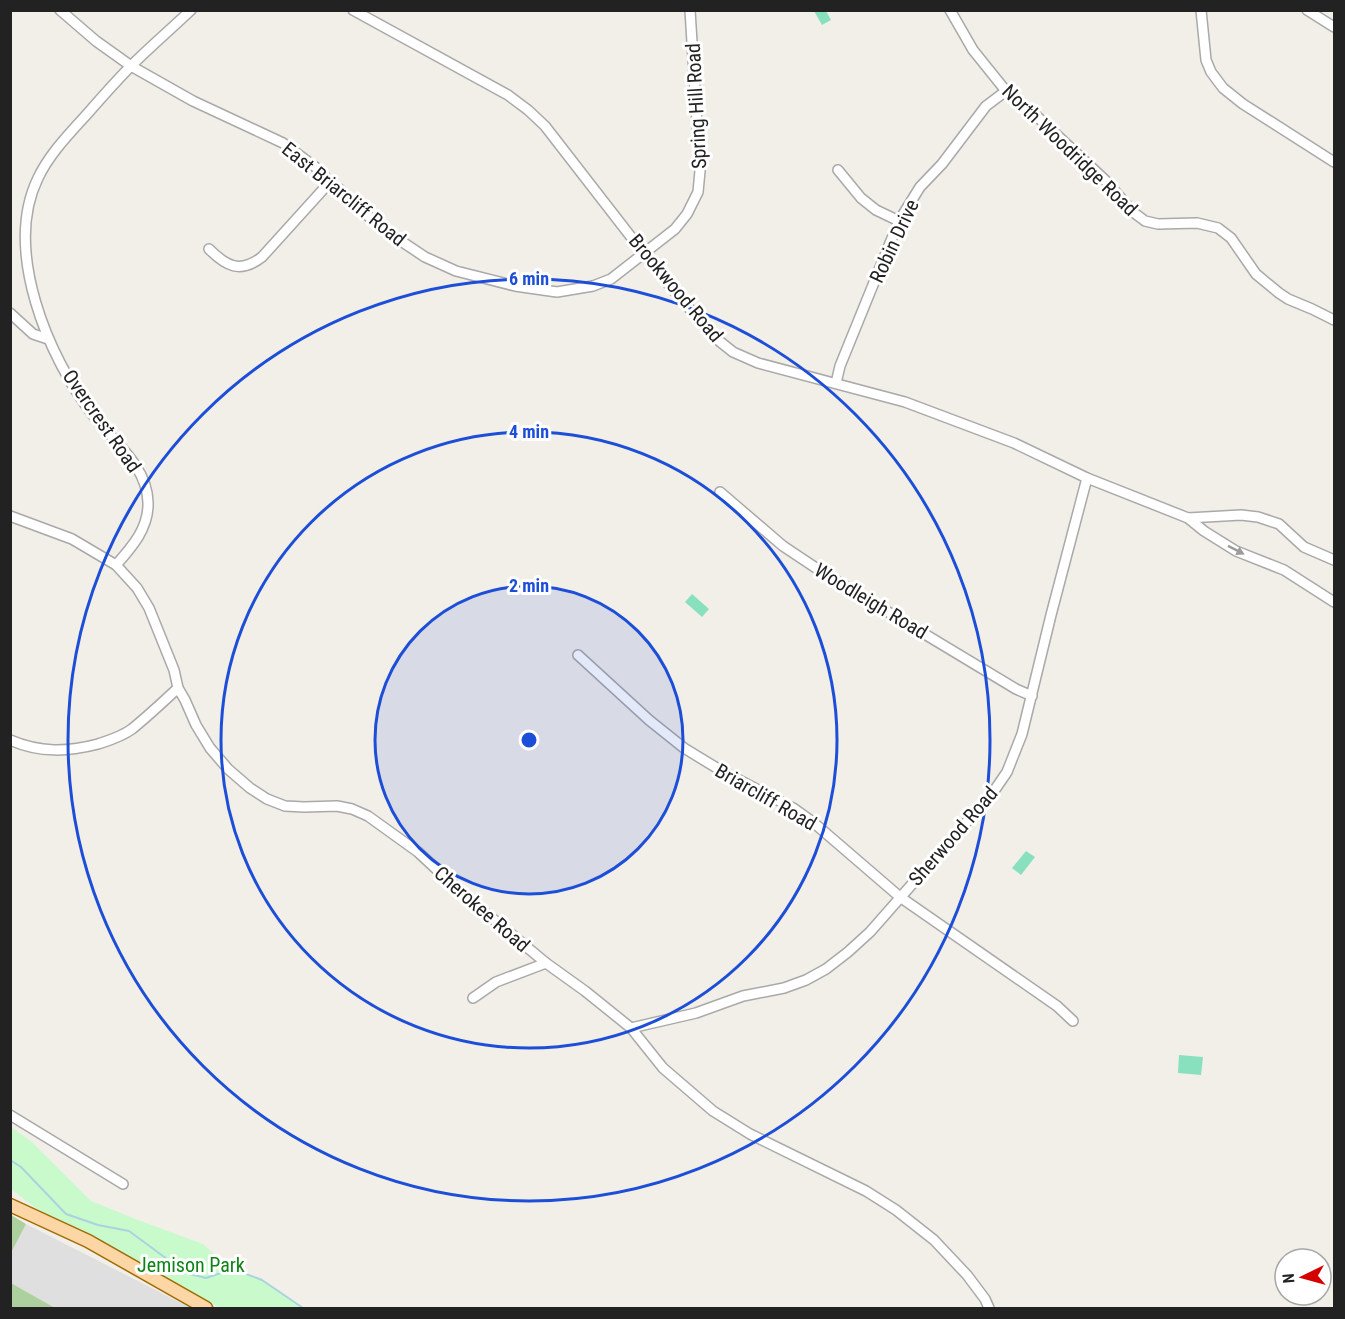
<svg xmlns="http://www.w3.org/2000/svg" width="1345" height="1319" font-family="'Roboto Condensed',sans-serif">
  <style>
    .residential { fill: #e0dfdf }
    .forest { fill: #add19e }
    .park { fill: #c8facc }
    .pitch { fill: #88e0be }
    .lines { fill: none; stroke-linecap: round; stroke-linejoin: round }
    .stream { stroke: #aad3df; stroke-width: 2 }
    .minor-casing { stroke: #a9a9a9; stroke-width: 12 }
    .major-casing { stroke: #a06b00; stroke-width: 15 }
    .minor { stroke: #fff; stroke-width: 9 }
    .major { stroke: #fcd6a4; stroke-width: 12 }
    .oneway { fill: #9c9c9c }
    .ring { fill: none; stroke: #1d4ed8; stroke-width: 3 }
    .labels { text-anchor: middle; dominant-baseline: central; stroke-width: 6; stroke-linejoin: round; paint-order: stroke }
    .street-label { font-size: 20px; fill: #222; stroke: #fff }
    .park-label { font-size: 20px; fill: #0c8416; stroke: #fff }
    .centre { fill: #1d4ed8; stroke: #fff; stroke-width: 3 }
    .ring-label { font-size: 18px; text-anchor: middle; font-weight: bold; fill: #1d4ed8; stroke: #fff; stroke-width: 6; stroke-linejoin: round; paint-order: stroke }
  </style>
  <rect width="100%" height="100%" fill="#f2efe9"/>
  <polygon class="residential" points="26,1224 191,1308 55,1308 11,1283 11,1253"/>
  <g class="forest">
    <polygon points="11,1215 26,1224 11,1253"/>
    <polygon points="10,1283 11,1283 55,1308 11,1308"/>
  </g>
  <polygon class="park" points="10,1126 33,1143 91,1201 138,1220 203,1244 226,1265 263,1280 303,1308 220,1308 34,1207 11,1189"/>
  <g class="pitch">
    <polygon points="814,11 826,11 831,20 822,25"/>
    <polygon points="692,594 709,609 702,617 685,602"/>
    <polygon points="1026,851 1035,857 1021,875 1012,868"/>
    <polygon points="1179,1055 1203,1057 1201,1075 1178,1073"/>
  </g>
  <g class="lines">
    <polyline class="stream" points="10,1160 21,1167 66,1214 98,1225 129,1231 186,1273 206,1278 233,1269 262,1280 303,1308"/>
    <defs>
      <g id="minor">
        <polyline points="60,10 96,41 131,66 193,101 283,143 322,172 329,183 338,188 380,227 425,257 456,271 515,286 557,292 593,286 611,279 675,229 687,214 698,192 700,171 690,10"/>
        <polyline points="353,10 508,95 528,110 545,126 659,273 713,336 733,352 758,363 905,402 1014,443 1087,478 1188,518 1204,531 1236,551 1284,570 1334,602"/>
        <polyline points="950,10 973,50 1006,91 1029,109 1106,181 1133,212 1145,221 1158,224 1197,223 1218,228 1231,238 1256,274 1279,293 1288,299 1312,309 1334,320"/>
        <polyline points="1201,10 1206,60 1211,72 1223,88 1243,104 1334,162"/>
        <polyline points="1307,10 1334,27"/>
        <polyline points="838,170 861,198 876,210 899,221"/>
        <path d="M209 249C226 266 240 274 262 257L329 183"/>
        <polyline points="10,313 33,334 48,339"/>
        <polyline points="836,383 840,366 899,221 920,187 942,164 986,106 1006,91"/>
        <polyline points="720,492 783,546 825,574 1016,689 1032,696"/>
        <polyline points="10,516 72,539 116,565 137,588 149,608 174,670 178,688 185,700 196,725 210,748 228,769 250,788 267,799 285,806 304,807 337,806 352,809 368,816 418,852 462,893 546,963 585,991 631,1028 663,1068 713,1111 750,1134 866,1191 896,1210 934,1240 967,1275 985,1299 989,1308"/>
        <polyline points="1188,518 1241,515 1258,517 1279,524 1304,547 1334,560"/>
        <path d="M116 565C132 547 149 528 148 502 147 466 114 442 93 415 48 357 3 250 38 178 50 153 70 133 88 113 102 97 116 81 131 66 150 47 171 29 191 10"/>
        <polyline points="578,655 649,720 684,748 720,770 793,808 814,823 900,897 1057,1006 1073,1021"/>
        <path d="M10 740C40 753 68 752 98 744 110 740 121 737 132 729 148 716 163 702 178 688"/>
        <polyline points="473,998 496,982 546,963"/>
        <polyline points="631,1028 696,1013 743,996 784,988 806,980 826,969 848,952 870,932 994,791 1007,772 1022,734 1051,615 1087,478"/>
        <polyline points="10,1115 123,1184"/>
      </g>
      <polyline id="major" points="10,1205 88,1241 206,1308"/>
    </defs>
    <use href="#minor" class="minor-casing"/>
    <use href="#major" class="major-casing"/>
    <use href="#minor" class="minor"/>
    <use href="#major" class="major"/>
  </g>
  <defs><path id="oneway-solid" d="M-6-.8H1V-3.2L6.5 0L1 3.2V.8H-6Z" transform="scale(1.5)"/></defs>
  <use class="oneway" href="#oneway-solid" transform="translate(1236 550) rotate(27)"/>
  <circle cx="529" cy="740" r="154" fill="#1d4ed8" fill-opacity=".12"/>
  <g class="ring">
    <circle cx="529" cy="740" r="154"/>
    <circle cx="529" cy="740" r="308"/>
    <circle cx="529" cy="740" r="461"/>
  </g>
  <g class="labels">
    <g class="street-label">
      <text transform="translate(696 106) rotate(-93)">Spring Hill Road</text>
      <text transform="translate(1070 150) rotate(44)">North Woodridge Road</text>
      <text transform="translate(344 194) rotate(39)">East Briarcliff Road</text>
      <text transform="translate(894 241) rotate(-65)">Robin Drive</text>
      <text transform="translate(676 288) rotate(50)">Brookwood Road</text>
      <text transform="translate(102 421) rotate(55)">Overcrest Road</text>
      <text transform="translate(871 601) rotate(31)">Woodleigh Road</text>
      <text transform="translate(766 797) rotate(30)">Briarcliff Road</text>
      <text transform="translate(953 836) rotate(-49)">Sherwood Road</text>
      <text transform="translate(482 909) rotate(41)">Cherokee Road</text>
    </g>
    <g class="park-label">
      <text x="191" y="1265">Jemison Park</text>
    </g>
  </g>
  <circle cx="529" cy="740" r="9" class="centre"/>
  <g class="ring-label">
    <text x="529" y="285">6 min</text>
    <text x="529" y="438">4 min</text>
    <text x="529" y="592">2 min</text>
  </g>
  <rect width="1345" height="1319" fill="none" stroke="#222222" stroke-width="24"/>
  <g transform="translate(1303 1277) rotate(265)"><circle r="28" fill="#ffffff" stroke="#a7a7a7" stroke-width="1.5"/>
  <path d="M0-4.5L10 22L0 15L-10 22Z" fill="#d40000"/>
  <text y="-9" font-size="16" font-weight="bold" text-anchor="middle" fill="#222222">N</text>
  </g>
</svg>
